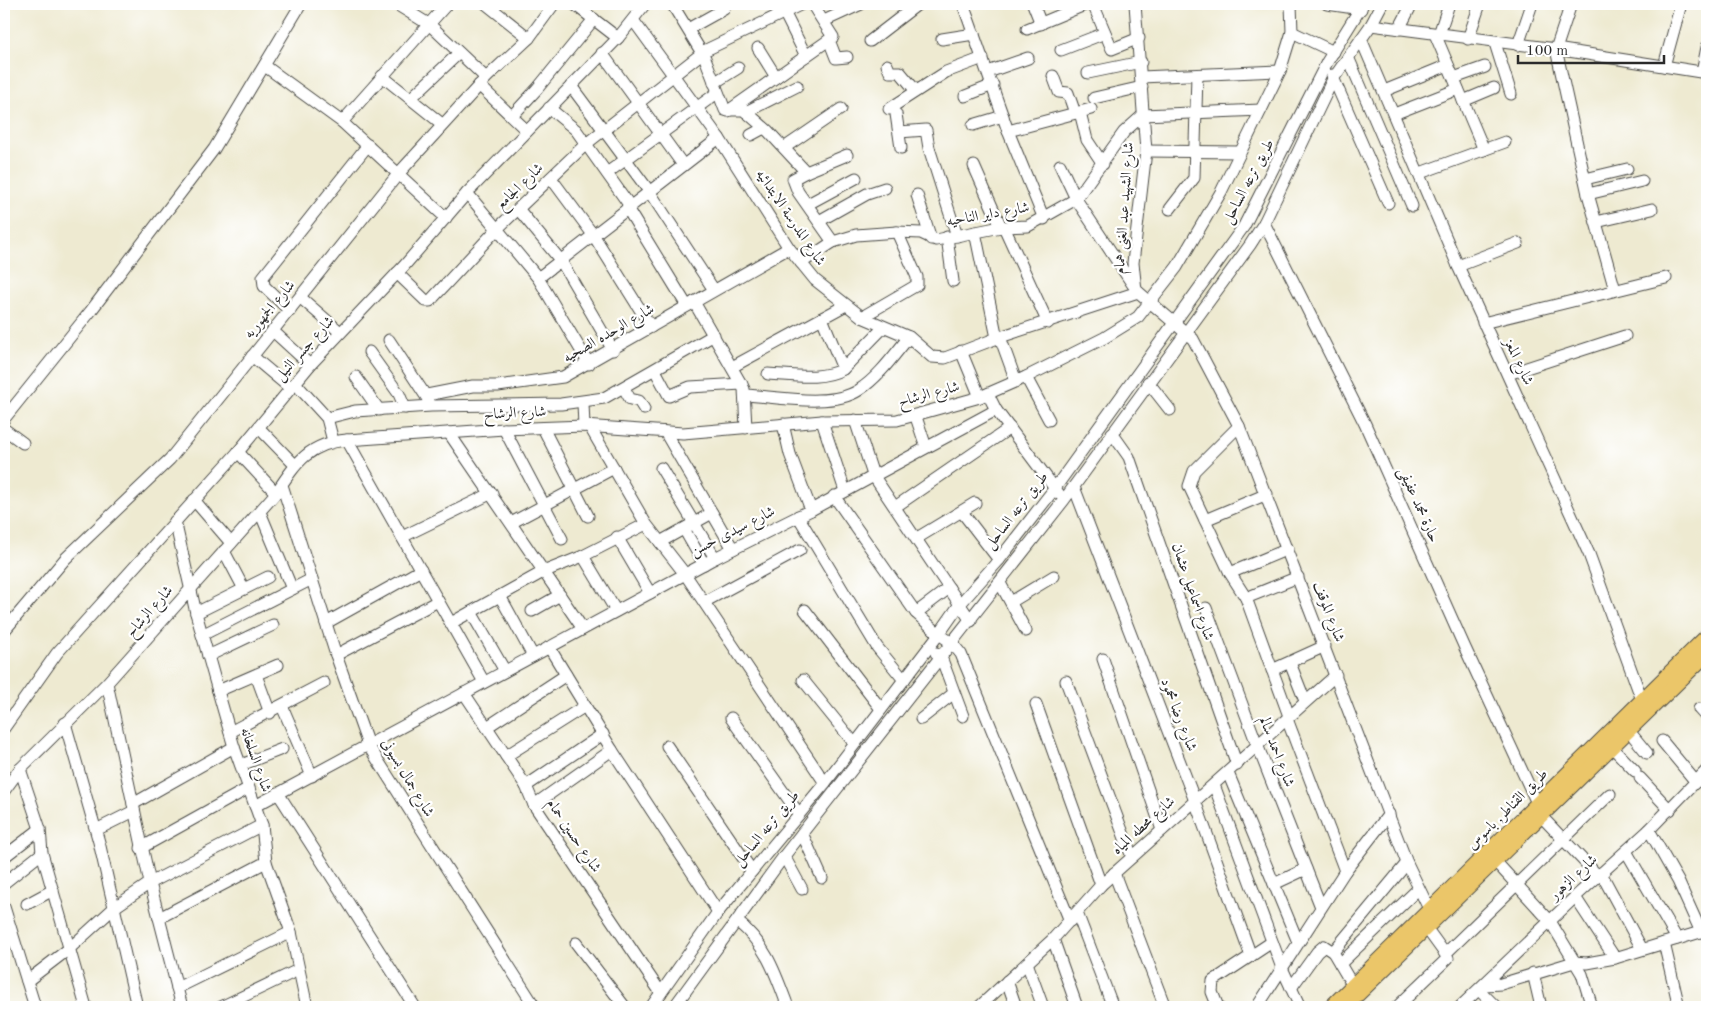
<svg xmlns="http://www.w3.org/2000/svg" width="1711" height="1011" font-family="'Old Standard TT',Amiri,serif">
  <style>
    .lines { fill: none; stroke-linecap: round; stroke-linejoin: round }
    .minor-casing { stroke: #484844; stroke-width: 13 }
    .major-casing { stroke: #484844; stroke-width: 16 }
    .minor { stroke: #fff; stroke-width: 11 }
    .major { stroke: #ebc669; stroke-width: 14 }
    .labels { text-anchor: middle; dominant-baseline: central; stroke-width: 4.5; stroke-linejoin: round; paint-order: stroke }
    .street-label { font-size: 15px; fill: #2b2b2b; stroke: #fff }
  </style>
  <rect width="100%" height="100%" fill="#fff"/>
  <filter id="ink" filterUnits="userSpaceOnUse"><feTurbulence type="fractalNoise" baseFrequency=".02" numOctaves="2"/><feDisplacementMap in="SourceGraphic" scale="10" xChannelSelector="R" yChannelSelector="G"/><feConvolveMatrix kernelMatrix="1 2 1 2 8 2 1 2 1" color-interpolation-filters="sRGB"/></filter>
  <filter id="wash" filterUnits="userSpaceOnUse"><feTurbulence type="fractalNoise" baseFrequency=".0096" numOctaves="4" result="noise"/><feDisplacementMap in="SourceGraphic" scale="20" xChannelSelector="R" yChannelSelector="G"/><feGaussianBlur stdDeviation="1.12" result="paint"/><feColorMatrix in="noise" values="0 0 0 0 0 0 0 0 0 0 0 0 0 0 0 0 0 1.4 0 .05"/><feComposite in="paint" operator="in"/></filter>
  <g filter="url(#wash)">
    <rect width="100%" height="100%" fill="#eeead1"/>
  </g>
  <g filter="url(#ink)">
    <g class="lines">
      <defs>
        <g id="minor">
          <polyline points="396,4 430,25 486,78"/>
          <polyline points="486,4 529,38"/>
          <polyline points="574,4 618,38"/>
          <polyline points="672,4 705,58 725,110 744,110 768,131 806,172 847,155"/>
          <polyline points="963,4 1008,131 1044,219"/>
          <polyline points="1033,4 1041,24"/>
          <polyline points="1093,4 1112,49 1139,38"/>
          <polyline points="1135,4 1146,151 1133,263 1136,290 1193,339 1239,426 1407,863 1430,911"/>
          <polyline points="1327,4 1361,9"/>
          <polyline points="1571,4 1556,49 1588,194 1615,290"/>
          <polyline points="784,12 806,56"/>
          <polyline points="633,20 719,138 789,248 815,280 862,317 909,337 932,357 945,358 1000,337 1138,292"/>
          <polyline points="824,21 861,4"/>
          <polyline points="1371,25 1556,49 1707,73"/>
          <polyline points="688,29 724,9"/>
          <polyline points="1027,29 1087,4"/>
          <polyline points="1399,29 1412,4"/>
          <polyline points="1292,32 1334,52"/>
          <polyline points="1435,34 1484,150"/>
          <polyline points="1439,34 1449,4"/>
          <polyline points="942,39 974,34"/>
          <polyline points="1361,39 1458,266 1589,554 1642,700"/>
          <polyline points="1468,39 1480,4"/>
          <polyline points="829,40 836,58 847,57"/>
          <polyline points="870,41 918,4"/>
          <polyline points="1495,43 1511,94"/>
          <polyline points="1518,45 1532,4"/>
          <polyline points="758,48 776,77"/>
          <polyline points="1061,50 1105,33"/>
          <polyline points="602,53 683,165"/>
          <polyline points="1348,57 1412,206"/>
          <polyline points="887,65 890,72 900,72 916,91"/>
          <polyline points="265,66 342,122 446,218"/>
          <polyline points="1664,66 1681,4"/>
          <polyline points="988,72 1028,58"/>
          <polyline points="1702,72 1707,47"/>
          <polyline points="1088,73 1141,62"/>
          <polyline points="1332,75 1388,203"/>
          <polyline points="382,76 442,124"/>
          <polyline points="1053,76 1059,92 1068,93 1075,113"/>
          <polyline points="1141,77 1280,71"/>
          <polyline points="1454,78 1485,67"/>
          <polyline points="714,83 738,68"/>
          <polyline points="479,85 527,131"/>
          <polyline points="571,86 649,191 714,290"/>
          <polyline points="1384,91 1448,65"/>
          <polyline points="965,96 993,85"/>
          <polyline points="411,98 459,53"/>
          <polyline points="1094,98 1142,87"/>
          <polyline points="1463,101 1494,88"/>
          <polyline points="549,108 576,130 630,206"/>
          <polyline points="889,109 946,72 983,58"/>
          <polyline points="728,111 833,37 812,4"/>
          <polyline points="746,112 797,86"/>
          <polyline points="1080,112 1087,140 1103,164"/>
          <polyline points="896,114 901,148"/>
          <polyline points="1394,114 1458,89"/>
          <polyline points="513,115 537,89 594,19"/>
          <polyline points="342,122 447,4"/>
          <polyline points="973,125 1003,116"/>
          <polyline points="1008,131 1091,109"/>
          <polyline points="899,132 926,130 929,148 957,236"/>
          <polyline points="751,135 764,128"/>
          <polyline points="784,148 841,109"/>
          <polyline points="1146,151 1240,152"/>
          <polyline points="1060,165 1076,199 1133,285"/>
          <polyline points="974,166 1001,227"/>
          <polyline points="806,172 793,179 798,192 833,242"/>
          <polyline points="607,173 717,93"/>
          <polyline points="1420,173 1505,142"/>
          <polyline points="551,178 594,236 651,327"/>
          <polyline points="1585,179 1627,169"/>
          <polyline points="467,193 538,278 589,364"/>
          <polyline points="1588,194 1642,181"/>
          <polyline points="917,195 931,239"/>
          <polyline points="808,204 856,178"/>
          <polyline points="627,208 687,306"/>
          <polyline points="1170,209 1194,178 1197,75"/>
          <polyline points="519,210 561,261 613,350"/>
          <polyline points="819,221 867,194 885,188"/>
          <polyline points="1596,222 1652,209"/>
          <polyline points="1264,223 1365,424 1465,648 1537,803"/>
          <polyline points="1004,227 1048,323"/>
          <polyline points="975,232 997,338"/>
          <polyline points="947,237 953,281"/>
          <polyline points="801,263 833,242 856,235 897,232 921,233 936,240 1001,227 1028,226 1076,199 1124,132 1143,115 1261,110"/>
          <polyline points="1458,266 1518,243"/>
          <polyline points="397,273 426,301 430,301 498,228 586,144 706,50 802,4"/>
          <polyline points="538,278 719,138"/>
          <polyline points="301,298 340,332"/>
          <polyline points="694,302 744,389 746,428"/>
          <polyline points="290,311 264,286 263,277 368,145"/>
          <polyline points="862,317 917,285 917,277 897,232"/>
          <polyline points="822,318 843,369"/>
          <polyline points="1483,323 1666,278"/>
          <polyline points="273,331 310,365"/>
          <polyline points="1000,337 1016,381"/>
          <polyline points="389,340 429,401"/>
          <polyline points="961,351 980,397"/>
          <polyline points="369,352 399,394 405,408"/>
          <polyline points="252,356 290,388"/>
          <polyline points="732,367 846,305"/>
          <polyline points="655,370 669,396 690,387 742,384"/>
          <path d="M768 374C792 375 820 381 843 369L884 327"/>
          <polyline points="1508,374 1625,336"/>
          <polyline points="356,377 379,410"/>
          <polyline points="1026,377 1049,420"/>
          <polyline points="1148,382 1170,410"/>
          <polyline points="295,383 327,418 333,441"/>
          <polyline points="624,388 630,399 639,401 644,409"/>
          <polyline points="988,394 996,410 1059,494"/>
          <polyline points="427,395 473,386 498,386 563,377 789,248"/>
          <path d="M746 395C778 397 832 408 859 390 879 377 894 355 909 337"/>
          <polyline points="583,403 584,426"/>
          <polyline points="916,417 926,447"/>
          <polyline points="327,418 355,411 431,406 561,404 604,398 714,335"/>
          <polyline points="4,419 90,312 214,149 301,4"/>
          <polyline points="855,420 873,475 971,621"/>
          <polyline points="822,421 845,491"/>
          <polyline points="783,424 790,454 811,510"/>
          <polyline points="1239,426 1194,471 1189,486 1230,573 1246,598 1289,716"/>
          <polyline points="590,427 646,524 685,574 825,783"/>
          <polyline points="259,428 295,465"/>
          <polyline points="543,428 588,516"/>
          <polyline points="4,429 23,443"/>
          <polyline points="504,429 562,539"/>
          <polyline points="665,432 733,549"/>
          <polyline points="449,433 583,629"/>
          <polyline points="1112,433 1129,457 1237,765"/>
          <polyline points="347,440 484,682"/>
          <polyline points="238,452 276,493"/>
          <polyline points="661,468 715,558"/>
          <polyline points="282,485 336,655 368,745 535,1007"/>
          <polyline points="1074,487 1195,801 1251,956"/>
          <polyline points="834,496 916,613 939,634 952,643 961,654 1070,921"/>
          <polyline points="194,500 231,543"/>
          <polyline points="895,507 1010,428"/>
          <polyline points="260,512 292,589"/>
          <polyline points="962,512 999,560"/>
          <polyline points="798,516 877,647 904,680"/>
          <polyline points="1205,520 1267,494"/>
          <polyline points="175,521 196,613 218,691 234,747 262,825 266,862 291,932 307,1007"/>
          <polyline points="511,523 614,468"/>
          <polyline points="684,529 704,564"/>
          <polyline points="402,537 492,493"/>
          <polyline points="617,537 650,593"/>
          <polyline points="917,538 975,503"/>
          <polyline points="660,542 712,513"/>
          <polyline points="224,551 244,589"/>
          <polyline points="583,556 616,611"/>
          <polyline points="1230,573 1288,549"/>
          <polyline points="1000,583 1026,631"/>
          <polyline points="500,596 533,656"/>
          <polyline points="1246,598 1298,577"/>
          <polyline points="704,602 800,550"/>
          <polyline points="1011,602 1054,576"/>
          <polyline points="1206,608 1258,747 1321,907"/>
          <polyline points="805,610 881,709"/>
          <polyline points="532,611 560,595"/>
          <polyline points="471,612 505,671"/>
          <polyline points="196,613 268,577"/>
          <polyline points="916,613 949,588"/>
          <polyline points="326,623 421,570"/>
          <polyline points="451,623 543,572 583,556 646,524"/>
          <polyline points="4,631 65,559 170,459 399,173 486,78 529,38 554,4"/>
          <polyline points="202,635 312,579"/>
          <polyline points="549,647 612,750 718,912"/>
          <polyline points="936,653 941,657 963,716"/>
          <polyline points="336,655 438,601"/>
          <polyline points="208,656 273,625"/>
          <polyline points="1103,659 1162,830"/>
          <polyline points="1290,663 1305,701"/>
          <polyline points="1272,670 1325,646"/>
          <polyline points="256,675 270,713"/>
          <polyline points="803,680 854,743"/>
          <polyline points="1066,681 1132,857"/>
          <polyline points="107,683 150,883 182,1007"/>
          <polyline points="218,691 278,665"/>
          <polyline points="464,693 526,786 534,805 661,993"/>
          <polyline points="1036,704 1101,885"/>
          <polyline points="282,706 312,776"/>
          <polyline points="1699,709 1707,718"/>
          <polyline points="731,718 799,814"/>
          <polyline points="921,719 954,693"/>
          <polyline points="1287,719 1345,871"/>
          <polyline points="65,723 99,842 137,1007"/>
          <polyline points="487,727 566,675"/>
          <polyline points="4,728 57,653 238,452 310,365 404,266 467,193 618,38 645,4"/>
          <polyline points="1629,731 1647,753"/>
          <polyline points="230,732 324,683"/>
          <polyline points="1662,741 1696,782"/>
          <polyline points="667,746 752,871"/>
          <polyline points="1612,747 1635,771"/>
          <polyline points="506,756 585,706"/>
          <polyline points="241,765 282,749"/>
          <polyline points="20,769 40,829 42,853 86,1007"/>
          <polyline points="1228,773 1298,942"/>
          <polyline points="1640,778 1670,810"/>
          <polyline points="1214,785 1282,968 1300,1007"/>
          <polyline points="526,786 603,734"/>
          <path d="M4 791 20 769 107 683 276 493C296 463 309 443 347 440L504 429 584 426 683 433 822 421 897 420 980 397 1026 377 1104 338 1138 317 1177 267 1221 192 1280 71 1292 32 1291 4"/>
          <polyline points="278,793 415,1007"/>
          <polyline points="133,804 234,747"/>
          <polyline points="534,805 612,750"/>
          <polyline points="255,806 715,558 811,510 996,410"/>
          <polyline points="1542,817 1598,876"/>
          <polyline points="96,830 134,811"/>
          <polyline points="1649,830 1678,881 1701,932"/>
          <polyline points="802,833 822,878"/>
          <polyline points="141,848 249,788"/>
          <polyline points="1626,851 1677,939"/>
          <polyline points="784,856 802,889"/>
          <polyline points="4,857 40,829"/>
          <polyline points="1495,861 1550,921 1582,974 1592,1007"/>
          <polyline points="1114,873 1165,1007"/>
          <polyline points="1601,873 1642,949"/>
          <polyline points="4,883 42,853"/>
          <polyline points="1274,884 1306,869"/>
          <polyline points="1575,897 1615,958"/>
          <polyline points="27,904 53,890"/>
          <polyline points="4,907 35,1007"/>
          <polyline points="1077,913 1113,1007"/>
          <polyline points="159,918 266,862"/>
          <path d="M737 921C767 946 775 972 788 1007"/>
          <polyline points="1053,939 1077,1007"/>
          <polyline points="576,943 625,1007"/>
          <polyline points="1664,943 1679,1007"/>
          <polyline points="1333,952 1407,863"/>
          <polyline points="1446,953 1610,794"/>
          <polyline points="1027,963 1043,1007"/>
          <polyline points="1340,964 1418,889"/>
          <polyline points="1533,973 1541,1007"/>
          <polyline points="27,981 70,948 115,907 150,883 262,825"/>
          <polyline points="1007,981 1016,1007"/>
          <polyline points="1485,985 1501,984 1574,962 1587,963 1615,958 1707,930"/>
          <polyline points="177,988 291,932"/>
          <polyline points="1291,988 1317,952 1324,946 1333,952 1353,986"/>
          <polyline points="1479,990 1496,1007"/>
          <polyline points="221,1007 298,970"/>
          <polyline points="651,1007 718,912 825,783 939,634 960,604 999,560 1055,488 1244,226 1327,62 1363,4"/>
          <polyline points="674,1007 784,856 1064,500 1250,245 1264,223 1333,79 1371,25 1382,4"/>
          <polyline points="979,1007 1053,939 1101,885 1336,675"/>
          <polyline points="1218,1007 1212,992 1213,981 1272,942"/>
          <polyline points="1257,1007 1345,871 1389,814"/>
          <polyline points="1397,1007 1448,958 1427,929"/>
          <polyline points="1460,1007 1575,897 1649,830 1707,770"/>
        </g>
        <g id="major">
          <polyline points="1331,1007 1707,636"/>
          <polyline points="1345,1007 1707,654"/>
        </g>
      </defs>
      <use href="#minor" class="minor-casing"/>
      <use href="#major" class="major-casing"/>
      <use href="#minor" class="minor"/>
      <use href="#major" class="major"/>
    </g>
  </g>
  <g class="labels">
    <g class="street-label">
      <text transform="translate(1249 182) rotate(-62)">طريق ترعه الساحل</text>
      <text transform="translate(520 187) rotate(-44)">شارع الجامع</text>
      <text transform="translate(1125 208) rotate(-86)">شارع الشهيد عبد الغنى همام</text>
      <text transform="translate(988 215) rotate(-10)">شارع داير الناحيه</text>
      <text transform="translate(790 218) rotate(56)">شارع المدرسة الابتدائيه</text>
      <text transform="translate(270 310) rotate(-50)">شارع الجمهوريه</text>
      <text transform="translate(609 334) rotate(-30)">شارع الوحده الصحيه</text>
      <text transform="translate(305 349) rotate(-48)">شارع جسر النيل</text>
      <text transform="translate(1518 362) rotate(65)">شارع المعز</text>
      <text transform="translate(929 395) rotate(-15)">شارع الرشاح</text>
      <text transform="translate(515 414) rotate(-3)">شارع الرشاح</text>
      <text transform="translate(1418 505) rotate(66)">حارة محمد عفيفى</text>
      <text transform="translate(1017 511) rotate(-52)">طريق ترعه الساحل</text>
      <text transform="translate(733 532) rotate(-27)">شارع سيدى حسن</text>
      <text transform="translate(1192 592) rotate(71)">شارع اسماعيل عثمان</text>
      <text transform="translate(150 612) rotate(-49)">شارع الرشاح</text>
      <text transform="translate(1328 612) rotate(69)">شارع الموقف</text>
      <text transform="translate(1178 715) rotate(69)">شارع رضا محمود</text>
      <text transform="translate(1276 752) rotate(69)">شارع احمد سالم</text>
      <text transform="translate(255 760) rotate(71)">شارع السلخانه</text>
      <text transform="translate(407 778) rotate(59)">شارع جمال بسيونى</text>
      <text transform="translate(1508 810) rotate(-45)">طريق القناطر, باسوس</text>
      <text transform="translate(1144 826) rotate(-42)">شارع محطه المياه</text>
      <text transform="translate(767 829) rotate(-50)">طريق ترعه الساحل</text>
      <text transform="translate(573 836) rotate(56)">شارع حسين حمام</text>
      <text transform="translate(1574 878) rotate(-43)">شارع الزهور</text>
    </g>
  </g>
  <rect width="1711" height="1011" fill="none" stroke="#fff" stroke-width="20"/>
  <path d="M1518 55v8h146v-8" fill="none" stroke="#2b2b2b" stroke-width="2.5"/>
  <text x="1526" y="55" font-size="15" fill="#2b2b2b" stroke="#ffffff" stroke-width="4" paint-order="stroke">100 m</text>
</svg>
